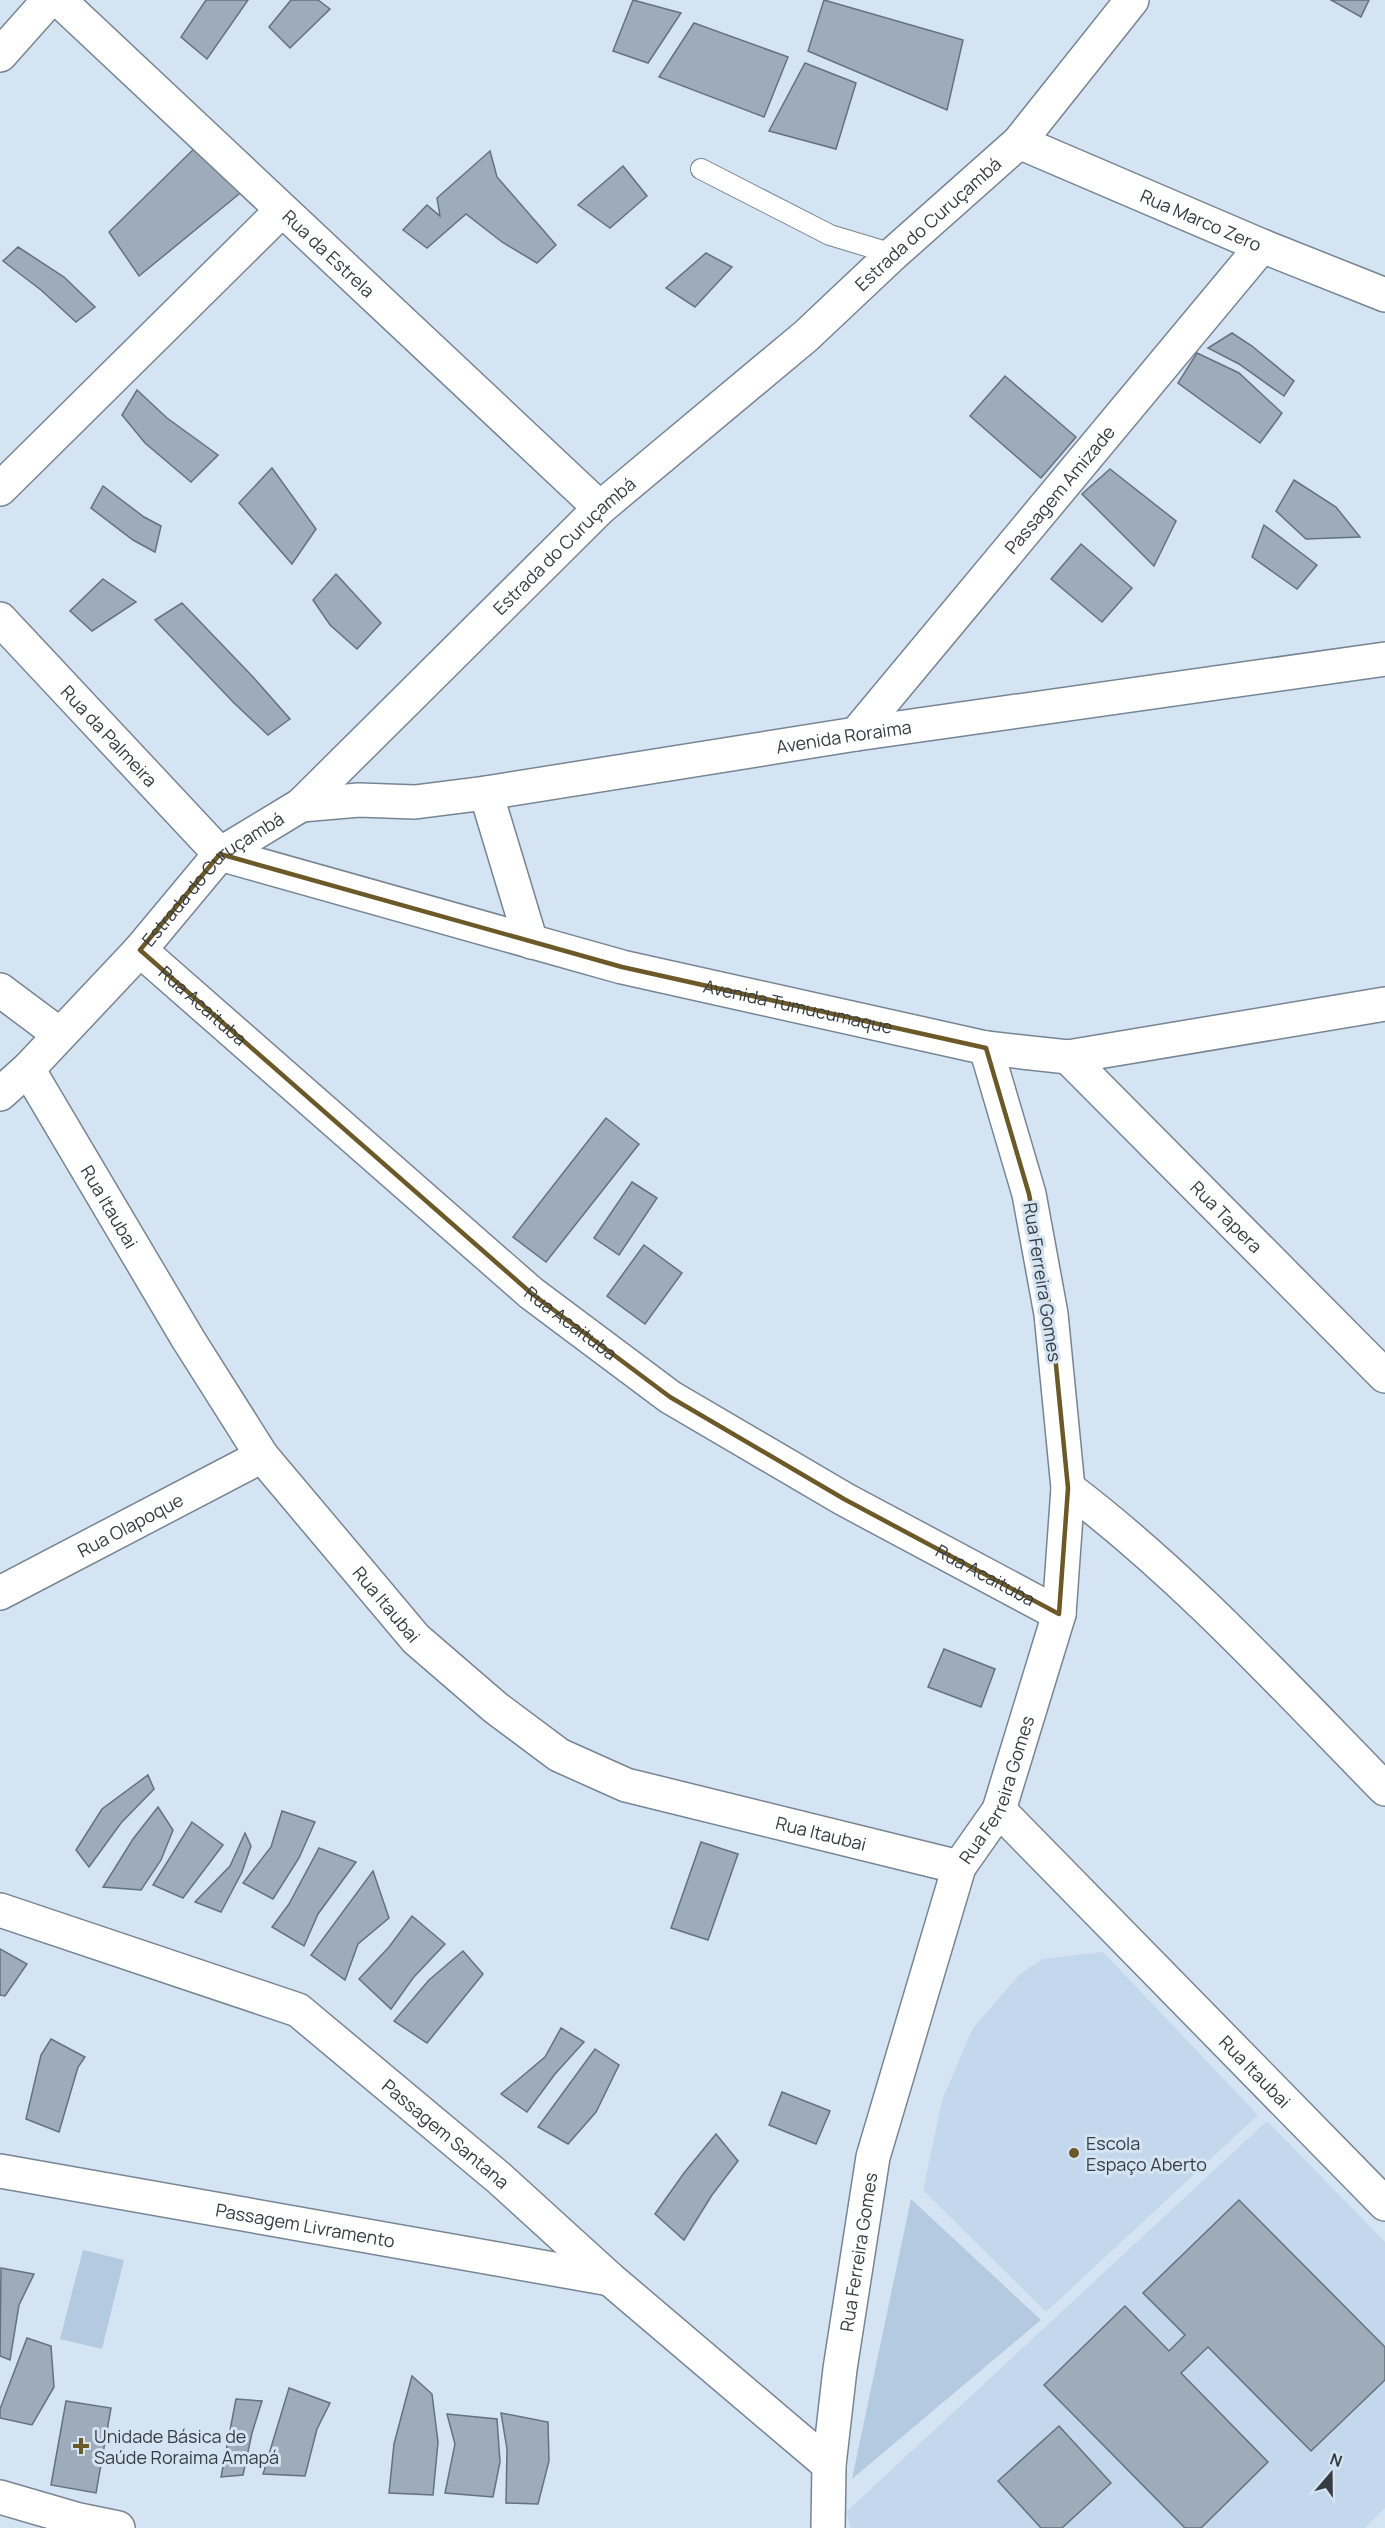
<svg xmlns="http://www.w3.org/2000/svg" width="1385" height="2528" font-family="Manrope,sans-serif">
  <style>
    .built { fill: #c3d8ec }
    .green { fill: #b3cae1 }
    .building { fill: #9eacba; stroke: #64717e; stroke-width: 1.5 }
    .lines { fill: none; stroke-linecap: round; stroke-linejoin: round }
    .service-casing { stroke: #778592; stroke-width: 22 }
    .minor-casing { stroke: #778592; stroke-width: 36 }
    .tertiary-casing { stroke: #778592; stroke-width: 36 }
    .service { stroke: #fff; stroke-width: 20 }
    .minor { stroke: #fff; stroke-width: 33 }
    .tertiary { stroke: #fff; stroke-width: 33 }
    .marked { fill: none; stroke: #6b5927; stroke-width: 4.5; stroke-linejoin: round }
    .poi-dot { fill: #6b5927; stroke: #d5e4f3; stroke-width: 2 }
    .labels { text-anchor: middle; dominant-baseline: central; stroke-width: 6; stroke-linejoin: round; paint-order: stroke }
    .street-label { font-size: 18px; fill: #363c42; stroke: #d5e4f3 }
    .poi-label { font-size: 18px; fill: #363c42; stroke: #d5e4f3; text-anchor: start }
  </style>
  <rect width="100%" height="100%" fill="#d5e4f3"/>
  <g class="built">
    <polygon points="1103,1952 1258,2115 1046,2312 923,2190 942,2100 973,2028 1019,1975 1042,1959"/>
    <polygon points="1267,2121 1385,2242 1385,2508 1365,2528 851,2528 846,2512"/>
  </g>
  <g class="green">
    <polygon points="911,2199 1041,2320 852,2479"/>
    <polygon points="83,2250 124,2260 102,2349 60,2339"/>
  </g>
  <g class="building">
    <polygon points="206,0 248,0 207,59 181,37"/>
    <polygon points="291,0 318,0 330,9 290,48 269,27"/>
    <polygon points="633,0 681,13 648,63 613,51"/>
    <polygon points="824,0 963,40 947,110 808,51"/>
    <polygon points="1331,0 1369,0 1361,17"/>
    <polygon points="694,23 788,57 764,117 659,77"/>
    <polygon points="805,63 856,83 836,149 769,131"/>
    <polygon points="201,142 244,190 139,276 109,232"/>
    <polygon points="490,151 497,177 556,245 537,263 502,242 466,214 427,248 403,230 427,205 440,216 437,198"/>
    <polygon points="623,166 647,196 610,228 578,205"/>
    <polygon points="18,247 64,277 95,307 76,322 41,290 3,261"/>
    <polygon points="706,253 732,267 695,307 666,288"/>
    <polygon points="1232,333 1252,346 1294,381 1284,396 1239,364 1208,348"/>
    <polygon points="1197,353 1239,373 1282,413 1260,443 1178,383"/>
    <polygon points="1005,376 1076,437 1041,478 970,416"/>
    <polygon points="137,390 167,418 218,455 191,482 145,443 122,415"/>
    <polygon points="272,468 316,529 292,564 239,503"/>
    <polygon points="1110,469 1176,521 1154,566 1082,494"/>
    <polygon points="1294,480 1336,507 1360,537 1306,539 1276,511"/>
    <polygon points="103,486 144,517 161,526 155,552 133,540 91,508"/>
    <polygon points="1264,525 1317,565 1297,589 1252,557"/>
    <polygon points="1081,544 1132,588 1102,622 1051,579"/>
    <polygon points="336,574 381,623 357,649 330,625 313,600"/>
    <polygon points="103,579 136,602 92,631 70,611"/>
    <polygon points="182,603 253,677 290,719 268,735 234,703 155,620"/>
    <polygon points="606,1118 639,1144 546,1262 513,1237"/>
    <polygon points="632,1182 657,1198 619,1255 594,1238"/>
    <polygon points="644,1245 682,1273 645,1324 607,1296"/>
    <polygon points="944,1649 995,1669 981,1707 928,1687"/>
    <polygon points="148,1775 154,1789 121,1823 89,1867 76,1850 102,1809"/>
    <polygon points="158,1807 173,1830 161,1860 141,1890 103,1887 133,1839"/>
    <polygon points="282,1811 315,1822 299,1858 273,1899 243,1883 271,1847"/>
    <polygon points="192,1822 223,1845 183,1898 153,1885"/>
    <polygon points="245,1833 251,1846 242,1872 221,1912 195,1902 230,1866"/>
    <polygon points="701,1842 738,1854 708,1940 671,1928"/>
    <polygon points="319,1848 356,1862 318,1914 304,1946 272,1927 289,1904"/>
    <polygon points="373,1871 389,1918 358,1944 345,1980 311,1955"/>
    <polygon points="412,1916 445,1944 413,1978 391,2009 359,1979 389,1947"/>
    <polygon points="0,1949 27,1964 5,1996 0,1995"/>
    <polygon points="463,1951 483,1974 427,2043 394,2021 429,1980"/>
    <polygon points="561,2028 584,2042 555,2074 527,2112 501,2094 545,2057"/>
    <polygon points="51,2039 85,2057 78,2067 59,2132 26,2119 41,2055"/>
    <polygon points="595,2049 619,2065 596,2112 568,2144 538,2127"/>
    <polygon points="782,2092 830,2111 816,2144 769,2125"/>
    <polygon points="716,2134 738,2161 712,2195 684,2240 655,2214 684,2173"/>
    <polygon points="1239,2200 1385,2347 1385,2380 1311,2451 1208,2347 1181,2373 1268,2462 1201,2528 1185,2528 1044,2385 1125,2306 1169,2351 1185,2335 1143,2293"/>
    <polygon points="1,2268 34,2274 19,2305 10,2360 0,2356"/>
    <polygon points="27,2338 51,2346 54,2387 32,2425 0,2418 0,2409"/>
    <polygon points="412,2376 432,2394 438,2442 433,2495 389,2493 394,2444"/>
    <polygon points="289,2388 330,2403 317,2429 305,2476 263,2474"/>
    <polygon points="236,2399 262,2401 252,2433 243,2475 221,2477"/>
    <polygon points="66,2401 111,2408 96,2493 51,2485"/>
    <polygon points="501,2413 548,2422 549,2461 538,2504 506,2503 507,2449"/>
    <polygon points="447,2414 497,2419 500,2462 493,2497 445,2493 455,2444"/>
    <polygon points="1059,2426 1111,2483 1062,2528 1041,2528 998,2481"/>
  </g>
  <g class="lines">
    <defs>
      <polyline id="service" points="701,169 830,235 893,254"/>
      <g id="minor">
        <path id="s1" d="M59 0 600 508"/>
        <polyline points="0,55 49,0"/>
        <path id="s2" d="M1019 142 1262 246 1385 295"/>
        <polyline points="0,489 281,211"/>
        <path id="s3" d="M0 619 220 854 622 967 986 1048 1068 1057 1385 1004"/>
        <path id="s4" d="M856 734 1262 246"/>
        <polyline points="486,793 531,942"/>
        <path id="s5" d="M301 805 359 800 415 802 486 793 856 734 1385 659"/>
        <path id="s6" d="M140 950 531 1293 670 1397 844 1499 1059 1614"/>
        <polyline points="0,990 59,1034"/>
        <path id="s7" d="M1068 1057 1385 1376"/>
        <path id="s8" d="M28 1069 188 1339 262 1456 416 1639 496 1708 559 1755 626 1785 959 1867"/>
        <path d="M1068 1488C1184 1576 1283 1685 1385 1789"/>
        <path id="s9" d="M0 1593 262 1456"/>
        <path id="s10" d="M999 1810 1385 2204"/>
        <path id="s11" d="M0 1910 298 2010 499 2178 610 2279 829 2465"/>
        <path id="s12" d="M0 2171 610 2279"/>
        <polyline points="0,2497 79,2520 118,2528"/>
        <path id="s13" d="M828 2528 829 2465 840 2369 873 2157 959 1867 999 1810 1059 1614 1068 1488 1051 1314 1029 1194 986 1048"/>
      </g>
      <g id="tertiary">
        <path id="s14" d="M0 1094 28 1069 140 950 220 854 301 805 600 508 806 336 893 254 1019 142 1132 0"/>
      </g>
    </defs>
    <use href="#service" class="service-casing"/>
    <use href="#minor" class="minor-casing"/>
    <use href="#tertiary" class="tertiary-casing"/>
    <use href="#service" class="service"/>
    <use href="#minor" class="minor"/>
    <use href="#tertiary" class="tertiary"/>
  </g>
  <path class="marked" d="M220 854 622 967 986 1048 1029 1194 1051 1314 1068 1488 1059 1614 844 1499 670 1397 531 1293 140 950Z"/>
  <g class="poi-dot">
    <circle cx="1074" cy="2153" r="6"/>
    <path d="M78 2437h6v6h6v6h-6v6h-6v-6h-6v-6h6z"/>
  </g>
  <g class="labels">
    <g class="street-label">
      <text stroke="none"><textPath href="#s2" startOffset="198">Rua Marco Zero</textPath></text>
      <text stroke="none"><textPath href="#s14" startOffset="1276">Estrada do Curuçambá</textPath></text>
      <text stroke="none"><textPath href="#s1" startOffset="370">Rua da Estrela</textPath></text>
      <text stroke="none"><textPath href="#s4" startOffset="318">Passagem Amizade</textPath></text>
      <text stroke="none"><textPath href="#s14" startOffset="790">Estrada do Curuçambá</textPath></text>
      <text stroke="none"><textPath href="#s3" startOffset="160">Rua da Palmeira</textPath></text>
      <text stroke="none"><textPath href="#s5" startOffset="548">Avenida Roraima</textPath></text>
      <text stroke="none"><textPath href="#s14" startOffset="304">Estrada do Curuçambá</textPath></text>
      <text stroke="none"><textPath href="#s6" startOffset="84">Rua Acaituba</textPath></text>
      <text stroke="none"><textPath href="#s3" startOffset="920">Avenida Tumucumaque</textPath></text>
      <text stroke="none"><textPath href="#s8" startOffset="160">Rua Itaubai</textPath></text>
      <text stroke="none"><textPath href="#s7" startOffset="225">Rua Tapera</textPath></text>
      <text transform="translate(1043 1282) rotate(81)">Rua Ferreira Gomes</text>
      <text stroke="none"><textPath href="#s6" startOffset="570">Rua Acaituba</textPath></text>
      <text stroke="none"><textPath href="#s9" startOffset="147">Rua Olapoque</textPath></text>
      <text stroke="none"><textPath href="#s6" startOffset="1056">Rua Acaituba</textPath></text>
      <text stroke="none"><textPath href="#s8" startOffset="646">Rua Itaubai</textPath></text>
      <text stroke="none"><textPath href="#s13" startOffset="764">Rua Ferreira Gomes</textPath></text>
      <text stroke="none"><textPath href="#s8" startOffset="1150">Rua Itaubai</textPath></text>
      <text stroke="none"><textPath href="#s10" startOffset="366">Rua Itaubai</textPath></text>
      <text stroke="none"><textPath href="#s11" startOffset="507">Passagem Santana</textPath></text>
      <text stroke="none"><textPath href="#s12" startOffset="310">Passagem Livramento</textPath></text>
      <text stroke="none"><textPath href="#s13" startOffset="278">Rua Ferreira Gomes</textPath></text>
    </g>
    <g class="poi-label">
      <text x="1086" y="2143">Escola<tspan x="1086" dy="21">Espaço Aberto</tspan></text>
      <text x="94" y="2436">Unidade Básica de<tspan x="94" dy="21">Saúde Roraima Amapá</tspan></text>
    </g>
  </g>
  <g transform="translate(1331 2474) rotate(20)" stroke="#d5e4f3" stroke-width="4.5" paint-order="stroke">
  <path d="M0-4.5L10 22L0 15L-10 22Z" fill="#363c42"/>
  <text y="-9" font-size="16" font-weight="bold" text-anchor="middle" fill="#363c42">N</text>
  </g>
</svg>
